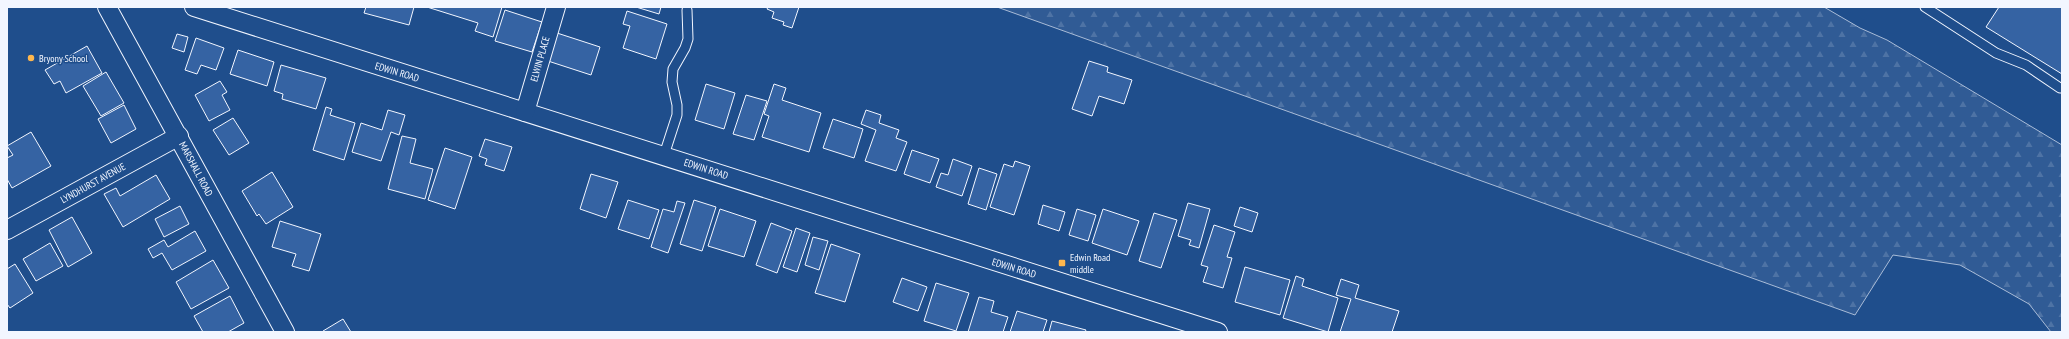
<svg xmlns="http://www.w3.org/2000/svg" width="2069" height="339" font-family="'PT Sans Narrow',sans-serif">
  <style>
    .forest { fill: url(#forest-firs); stroke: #a8bbd7 }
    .building { fill: #3563a3; stroke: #f2f6ff }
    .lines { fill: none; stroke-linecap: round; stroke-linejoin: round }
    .lane-casing { stroke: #f2f6ff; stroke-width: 11 }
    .street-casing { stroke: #f2f6ff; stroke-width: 20 }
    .lane { stroke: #1f4e8c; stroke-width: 9 }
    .street { stroke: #1f4e8c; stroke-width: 18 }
    .poi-dot { fill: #ffb74d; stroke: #1f4e8c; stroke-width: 1.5 }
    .labels { text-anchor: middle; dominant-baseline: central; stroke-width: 3; stroke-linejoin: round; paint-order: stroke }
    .poi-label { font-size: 10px; fill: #f2f6ff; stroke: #1f4e8c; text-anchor: start }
    .street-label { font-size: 10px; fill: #f2f6ff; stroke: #1f4e8c }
  </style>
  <defs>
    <pattern id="forest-firs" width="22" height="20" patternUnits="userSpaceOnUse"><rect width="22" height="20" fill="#305b95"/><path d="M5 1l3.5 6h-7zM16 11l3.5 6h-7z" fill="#4e73a5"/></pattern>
  </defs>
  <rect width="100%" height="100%" fill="#1f4e8c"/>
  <polygon class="forest" points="997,7 1824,7 1860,28 1887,40 2062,145 2062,332 2051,332 2029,304 1960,265 1893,255 1855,315"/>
  <g class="building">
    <polygon points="366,7 414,7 409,25 364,13"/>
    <polygon points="427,7 502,7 493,37 475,31 478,23"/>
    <polygon points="636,7 661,7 659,14"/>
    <polygon points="768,7 799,7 792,28 783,25 784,22 772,18 774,12 767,9"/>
    <polygon points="1999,7 2062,7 2062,74 1986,27"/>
    <polygon points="505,10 542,22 532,52 495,41"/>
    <polygon points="627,11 667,24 656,59 623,48 630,26 623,24"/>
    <polygon points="557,33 600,47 591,75 548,61"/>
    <polygon points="177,34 188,37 184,52 172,48"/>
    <polygon points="196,38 224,48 216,70 201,65 197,74 185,70"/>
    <polygon points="87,46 102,73 66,93 60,81 54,84 45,70"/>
    <polygon points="238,50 274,62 267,86 230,74"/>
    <polygon points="1089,61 1108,67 1107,72 1132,80 1124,104 1099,96 1092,116 1072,109"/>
    <polygon points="281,65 326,78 316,109 282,99 283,94 274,91"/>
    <polygon points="106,72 124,103 101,116 83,86"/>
    <polygon points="220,81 227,92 222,95 230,110 209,121 195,95"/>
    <polygon points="706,84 735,93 724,129 695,120"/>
    <polygon points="774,84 786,88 782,100 821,113 809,152 762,137 769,116 764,114"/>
    <polygon points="746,95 767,101 754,140 733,134"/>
    <polygon points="124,105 136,129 111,143 98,119"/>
    <polygon points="326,107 332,109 330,115 355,123 344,160 313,150"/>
    <polygon points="388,110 405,115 399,135 391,132 381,161 352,152 361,123 382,130"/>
    <polygon points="866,110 881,115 879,123 899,130 896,138 907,142 896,171 865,161 876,130 861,124"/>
    <polygon points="233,118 249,143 229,155 213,130"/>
    <polygon points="833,119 863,129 854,158 823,148"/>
    <polygon points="31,132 51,166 12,188 7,179 7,158 13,155 7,146"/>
    <polygon points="402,136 416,139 410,163 433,169 425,199 388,189"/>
    <polygon points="485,139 512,147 504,171 485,165 487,159 479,156"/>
    <polygon points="445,148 472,157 455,209 428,200"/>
    <polygon points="912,150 939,159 930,183 904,174"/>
    <polygon points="953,159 972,166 962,196 936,187 941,173 948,175"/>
    <polygon points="1015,161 1030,166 1014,215 990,207 1004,164 1013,167"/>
    <polygon points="979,168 997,174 986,210 968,204"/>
    <polygon points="272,172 293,207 266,224 259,214 257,216 242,191"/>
    <polygon points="591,174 618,182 606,218 580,209"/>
    <polygon points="156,175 170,199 123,227 104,194 116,188 120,196"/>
    <polygon points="628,200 659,210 649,239 618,229"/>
    <polygon points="694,200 716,207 702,251 680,244"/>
    <polygon points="677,201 685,203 668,253 651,247 663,209 674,212"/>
    <polygon points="1188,203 1210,209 1199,248 1189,245 1191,240 1178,236"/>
    <polygon points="1043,205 1065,212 1059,231 1038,224"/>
    <polygon points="180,206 189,224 164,237 155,219"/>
    <polygon points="1240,207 1258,213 1252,232 1234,226"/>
    <polygon points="720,209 756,221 744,257 708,246"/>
    <polygon points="1077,209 1096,215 1088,241 1069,235"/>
    <polygon points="1103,209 1139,221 1127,255 1092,243"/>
    <polygon points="1154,213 1177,220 1161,268 1139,261"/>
    <polygon points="72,217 92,253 68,267 49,230"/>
    <polygon points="280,221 321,234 309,271 292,266 296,254 272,247"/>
    <polygon points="771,223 792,231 777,273 756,265"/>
    <polygon points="1214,225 1235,232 1227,257 1232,258 1223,288 1203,282 1208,267 1201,265"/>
    <polygon points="796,228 810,233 797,272 783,267"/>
    <polygon points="195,231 206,251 172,270 162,253 153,258 148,249 164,240 168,247"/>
    <polygon points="813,237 828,241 819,270 805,265"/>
    <polygon points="50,243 63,266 36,281 23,259"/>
    <polygon points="831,244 860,254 845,302 815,293"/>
    <polygon points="213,260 229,288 191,309 176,282"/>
    <polygon points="15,264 33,293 10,308 7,304 7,269"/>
    <polygon points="1245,267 1290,280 1280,315 1235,302"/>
    <polygon points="1296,276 1304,279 1302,286 1338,298 1328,332 1283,318"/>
    <polygon points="902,278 927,287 918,311 893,302"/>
    <polygon points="1341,279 1359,285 1355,298 1399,311 1392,332 1340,332 1351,299 1336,295"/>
    <polygon points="936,283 969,293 956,331 924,321"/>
    <polygon points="230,296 244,323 228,332 203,332 194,316"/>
    <polygon points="979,297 994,301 991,312 1008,317 1003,332 968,332"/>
    <polygon points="1017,311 1047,320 1043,332 1010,332"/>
    <polygon points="343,319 351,332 323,332 323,331"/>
    <polygon points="1052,321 1086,330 1085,332 1049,332"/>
  </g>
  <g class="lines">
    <defs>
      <g id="lane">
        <polyline points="1925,7 1996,53 2026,65 2060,88"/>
        <polyline points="664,155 677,115 677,105 672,82 673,69 685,48 688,39 687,10"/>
      </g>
      <g id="street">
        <polyline points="107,7 285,332"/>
        <polyline points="194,7 1218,332"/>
        <polyline points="525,112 556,7"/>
        <polyline points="7,230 179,136"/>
      </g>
    </defs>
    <use href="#lane" class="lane-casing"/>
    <use href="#street" class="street-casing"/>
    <use href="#lane" class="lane"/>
    <use href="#street" class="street"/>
  </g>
  <g class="poi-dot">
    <circle cx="31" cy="58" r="4"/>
    <rect x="1058" y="259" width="8" height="8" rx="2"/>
  </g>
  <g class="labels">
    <g class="poi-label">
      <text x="39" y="58">Bryony School</text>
      <text x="1070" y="257">Edwin Road<tspan x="1070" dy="12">middle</tspan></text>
    </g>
    <g class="street-label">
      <text transform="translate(540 59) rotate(-74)">ELWIN PLACE</text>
      <text transform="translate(397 72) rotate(17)">EDWIN ROAD</text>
      <text transform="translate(196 169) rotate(62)">MARSHALL ROAD</text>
      <text transform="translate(706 169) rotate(18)">EDWIN ROAD</text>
      <text transform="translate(93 183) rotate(-29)">LYNDHURST AVENUE</text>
      <text transform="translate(1014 268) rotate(17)">EDWIN ROAD</text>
    </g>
  </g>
  <rect width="2069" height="339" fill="none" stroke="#f2f6ff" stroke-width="16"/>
</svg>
